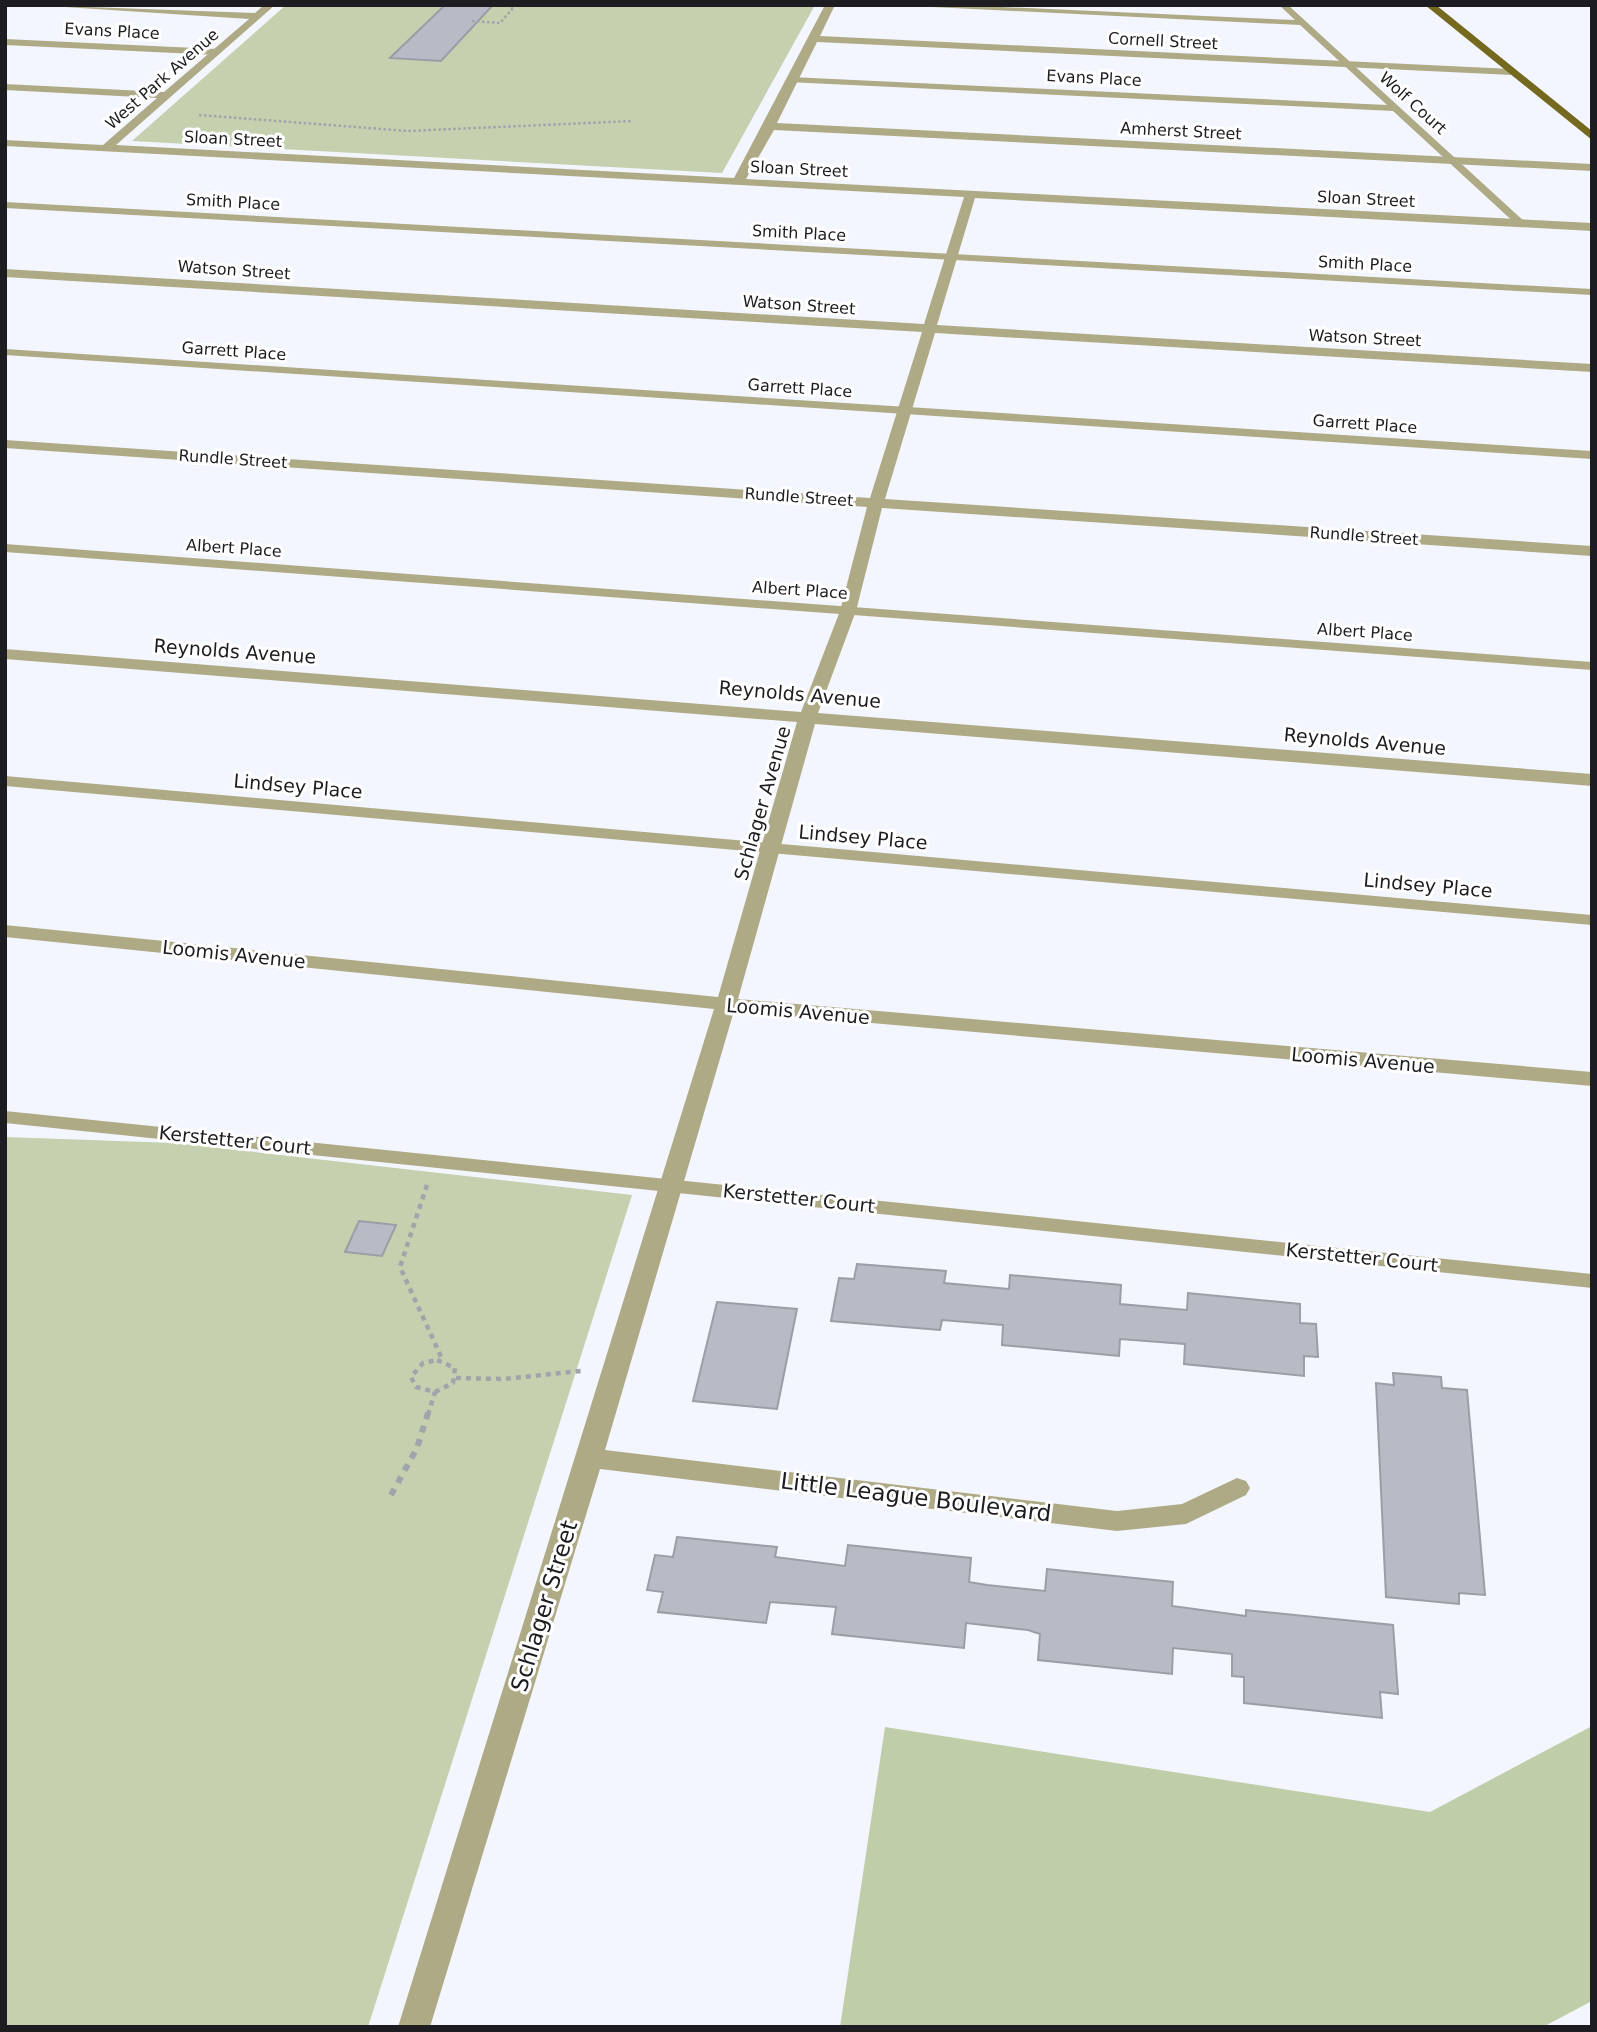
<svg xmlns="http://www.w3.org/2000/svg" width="1597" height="2032" font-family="'DejaVu Sans',sans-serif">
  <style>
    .green { fill: #c4d0ae }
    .forest { fill: #c0cda9 }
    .building { fill: #b8bac5; stroke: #9b9da7; stroke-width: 2 }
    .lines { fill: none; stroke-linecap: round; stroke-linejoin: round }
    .path-far2 { stroke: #a2a3ab; stroke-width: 2.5; stroke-dasharray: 2.5 2.5; stroke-linecap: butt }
    .path-far1 { stroke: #a2a3ab; stroke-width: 4.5; stroke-dasharray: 5 5; stroke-linecap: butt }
    .path { stroke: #a2a3ab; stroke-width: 6; stroke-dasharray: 7 7; stroke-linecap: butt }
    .service { fill: #afaa86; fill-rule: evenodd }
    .minor { fill: #afaa86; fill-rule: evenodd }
    .primary { fill: #74691e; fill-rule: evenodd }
    .labels { text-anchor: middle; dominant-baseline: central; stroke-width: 6; stroke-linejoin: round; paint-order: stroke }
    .far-street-label { font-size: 16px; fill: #1d1d21; stroke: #fff }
    .street-label { font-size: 19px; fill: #1d1d21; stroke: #fff }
    .near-street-label { font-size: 23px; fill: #1d1d21; stroke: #fff }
  </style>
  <rect width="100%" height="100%" fill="#f4f6ff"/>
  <g class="green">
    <polygon points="286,5 815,5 722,173 132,141"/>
    <polygon points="5,1137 176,1143 632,1195 368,2027 5,2027"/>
  </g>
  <polygon class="forest" points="1592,1726 1592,2001 1543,2027 840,2027 885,1727 1430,1812"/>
  <g class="building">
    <polygon points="445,5 493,5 441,61 390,58"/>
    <polygon points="359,1221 396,1225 382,1256 345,1252"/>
    <polygon points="857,1264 946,1271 944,1283 1009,1289 1010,1275 1121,1285 1120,1304 1187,1310 1188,1293 1300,1304 1300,1323 1316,1324 1318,1357 1304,1356 1304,1376 1184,1364 1185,1344 1120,1339 1119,1356 1002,1345 1003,1325 942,1320 940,1330 831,1321 839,1278 854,1279"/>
    <polygon points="717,1302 797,1309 777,1409 693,1401"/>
    <polygon points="1393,1373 1441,1377 1442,1388 1467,1390 1485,1595 1459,1593 1459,1604 1386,1597 1376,1383 1394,1385"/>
    <polygon points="677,1537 777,1547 775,1557 845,1566 848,1545 971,1558 969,1582 987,1585 1045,1591 1047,1569 1173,1582 1172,1606 1246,1616 1246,1610 1393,1625 1398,1694 1380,1692 1382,1718 1244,1703 1244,1677 1232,1676 1232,1654 1173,1648 1172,1674 1038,1660 1040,1634 1028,1630 966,1623 964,1648 832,1634 836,1607 770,1602 766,1623 658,1612 663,1592 647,1590 655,1555 673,1557"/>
  </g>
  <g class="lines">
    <g class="path-far2">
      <polyline points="472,21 500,23 514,7 508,5"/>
      <polyline points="199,115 408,131 633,121"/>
    </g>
    <g class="path-far1">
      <polyline points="427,1185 400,1267 443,1361"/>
      <polygon points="437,1360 455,1368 453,1383 435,1392 416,1387 411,1377 423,1363"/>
      <polyline points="456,1378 503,1379 581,1371"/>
      <polyline points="428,1415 435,1392"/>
    </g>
    <polyline class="path" points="391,1495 417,1448 428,1413"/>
    <g class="service">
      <polygon points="892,5 957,5 1295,20 1279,5 1288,5 1527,224 1518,226 1393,111 788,82 791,77 1387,105 1300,25"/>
      <polygon points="5,39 217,49 221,52 217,55 5,45"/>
      <polygon points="5,202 1592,289 1592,295 5,208"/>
      <polygon points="5,349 1592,451 1592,459 5,355"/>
      <polygon points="5,544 1592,662 1592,670 5,552"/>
      <polygon points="5,776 1592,915 1592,925 5,786"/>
      <polygon points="5,1111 1592,1274 1592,1288 5,1123"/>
    </g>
    <polygon class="minor" points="34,5 255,13 264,5 275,5 116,145 734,178 825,5 835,5 820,36 1512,69 1517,72 1512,75 817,42 777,123 1592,164 1592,171 774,130 746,179 1592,223 1592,231 975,198 937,325 1592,364 1592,372 935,333 885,499 1592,546 1592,556 882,508 856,611 818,713 1592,774 1592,786 815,724 738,999 1592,1072 1592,1086 734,1011 605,1450 1117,1511 1182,1504 1237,1478 1246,1481 1250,1488 1246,1495 1186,1524 1117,1531 600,1469 430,2027 398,2027 714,1009 5,937 5,925 718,997 797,722 5,659 5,649 801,712 840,611 867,507 5,448 5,440 870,498 922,332 5,277 5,269 924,324 964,197 5,146 5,140 103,145 157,98 5,90 5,84 164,92 249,19"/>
    <polygon class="primary" points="1425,5 1436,5 1592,131 1592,140"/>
  </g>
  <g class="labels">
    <g class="far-street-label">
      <text transform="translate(112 31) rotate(3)">Evans Place</text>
      <text transform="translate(1163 41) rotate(3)">Cornell Street</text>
      <text transform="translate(1094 78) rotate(3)">Evans Place</text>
      <text transform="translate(162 79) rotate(-41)">West Park Avenue</text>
      <text transform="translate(1413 103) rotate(42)">Wolf Court</text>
      <text transform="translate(1181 131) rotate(3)">Amherst Street</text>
      <text transform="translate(233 139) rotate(3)">Sloan Street</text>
      <text transform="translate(799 169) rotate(3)">Sloan Street</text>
      <text transform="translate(1366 199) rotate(3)">Sloan Street</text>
      <text transform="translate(233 202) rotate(3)">Smith Place</text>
      <text transform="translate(799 233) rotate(3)">Smith Place</text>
      <text transform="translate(1365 264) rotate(3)">Smith Place</text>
      <text transform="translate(234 270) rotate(4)">Watson Street</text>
      <text transform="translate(799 305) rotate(4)">Watson Street</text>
      <text transform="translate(1365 338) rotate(3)">Watson Street</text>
      <text transform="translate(234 351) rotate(4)">Garrett Place</text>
      <text transform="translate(800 388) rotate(4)">Garrett Place</text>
      <text transform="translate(1365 424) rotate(4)">Garrett Place</text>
      <text transform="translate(233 459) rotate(4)">Rundle Street</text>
      <text transform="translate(799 497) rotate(4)">Rundle Street</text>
      <text transform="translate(1364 536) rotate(4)">Rundle Street</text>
      <text transform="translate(234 548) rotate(4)">Albert Place</text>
      <text transform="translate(800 590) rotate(4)">Albert Place</text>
      <text transform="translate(1365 632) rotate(4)">Albert Place</text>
    </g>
    <g class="street-label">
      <text transform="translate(235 651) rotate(4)">Reynolds Avenue</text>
      <text transform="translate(800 694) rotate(5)">Reynolds Avenue</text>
      <text transform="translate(1365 741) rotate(5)">Reynolds Avenue</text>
      <text transform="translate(298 786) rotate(5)">Lindsey Place</text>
      <text transform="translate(762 803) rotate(-74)">Schlager Avenue</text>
      <text transform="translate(863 837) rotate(5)">Lindsey Place</text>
      <text transform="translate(1428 885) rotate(5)">Lindsey Place</text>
      <text transform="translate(234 954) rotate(6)">Loomis Avenue</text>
      <text transform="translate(798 1011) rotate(5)">Loomis Avenue</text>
      <text transform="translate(1363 1060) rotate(5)">Loomis Avenue</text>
      <text transform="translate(235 1140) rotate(6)">Kerstetter Court</text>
      <text transform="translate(799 1198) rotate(6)">Kerstetter Court</text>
      <text transform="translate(1362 1257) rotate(6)">Kerstetter Court</text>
    </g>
    <g class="near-street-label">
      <text transform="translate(916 1497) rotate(7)">Little League Boulevard</text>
      <text transform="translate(544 1606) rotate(-73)">Schlager Street</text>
    </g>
  </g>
  <rect width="1597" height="2032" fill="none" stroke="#1d1d21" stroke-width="14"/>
</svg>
